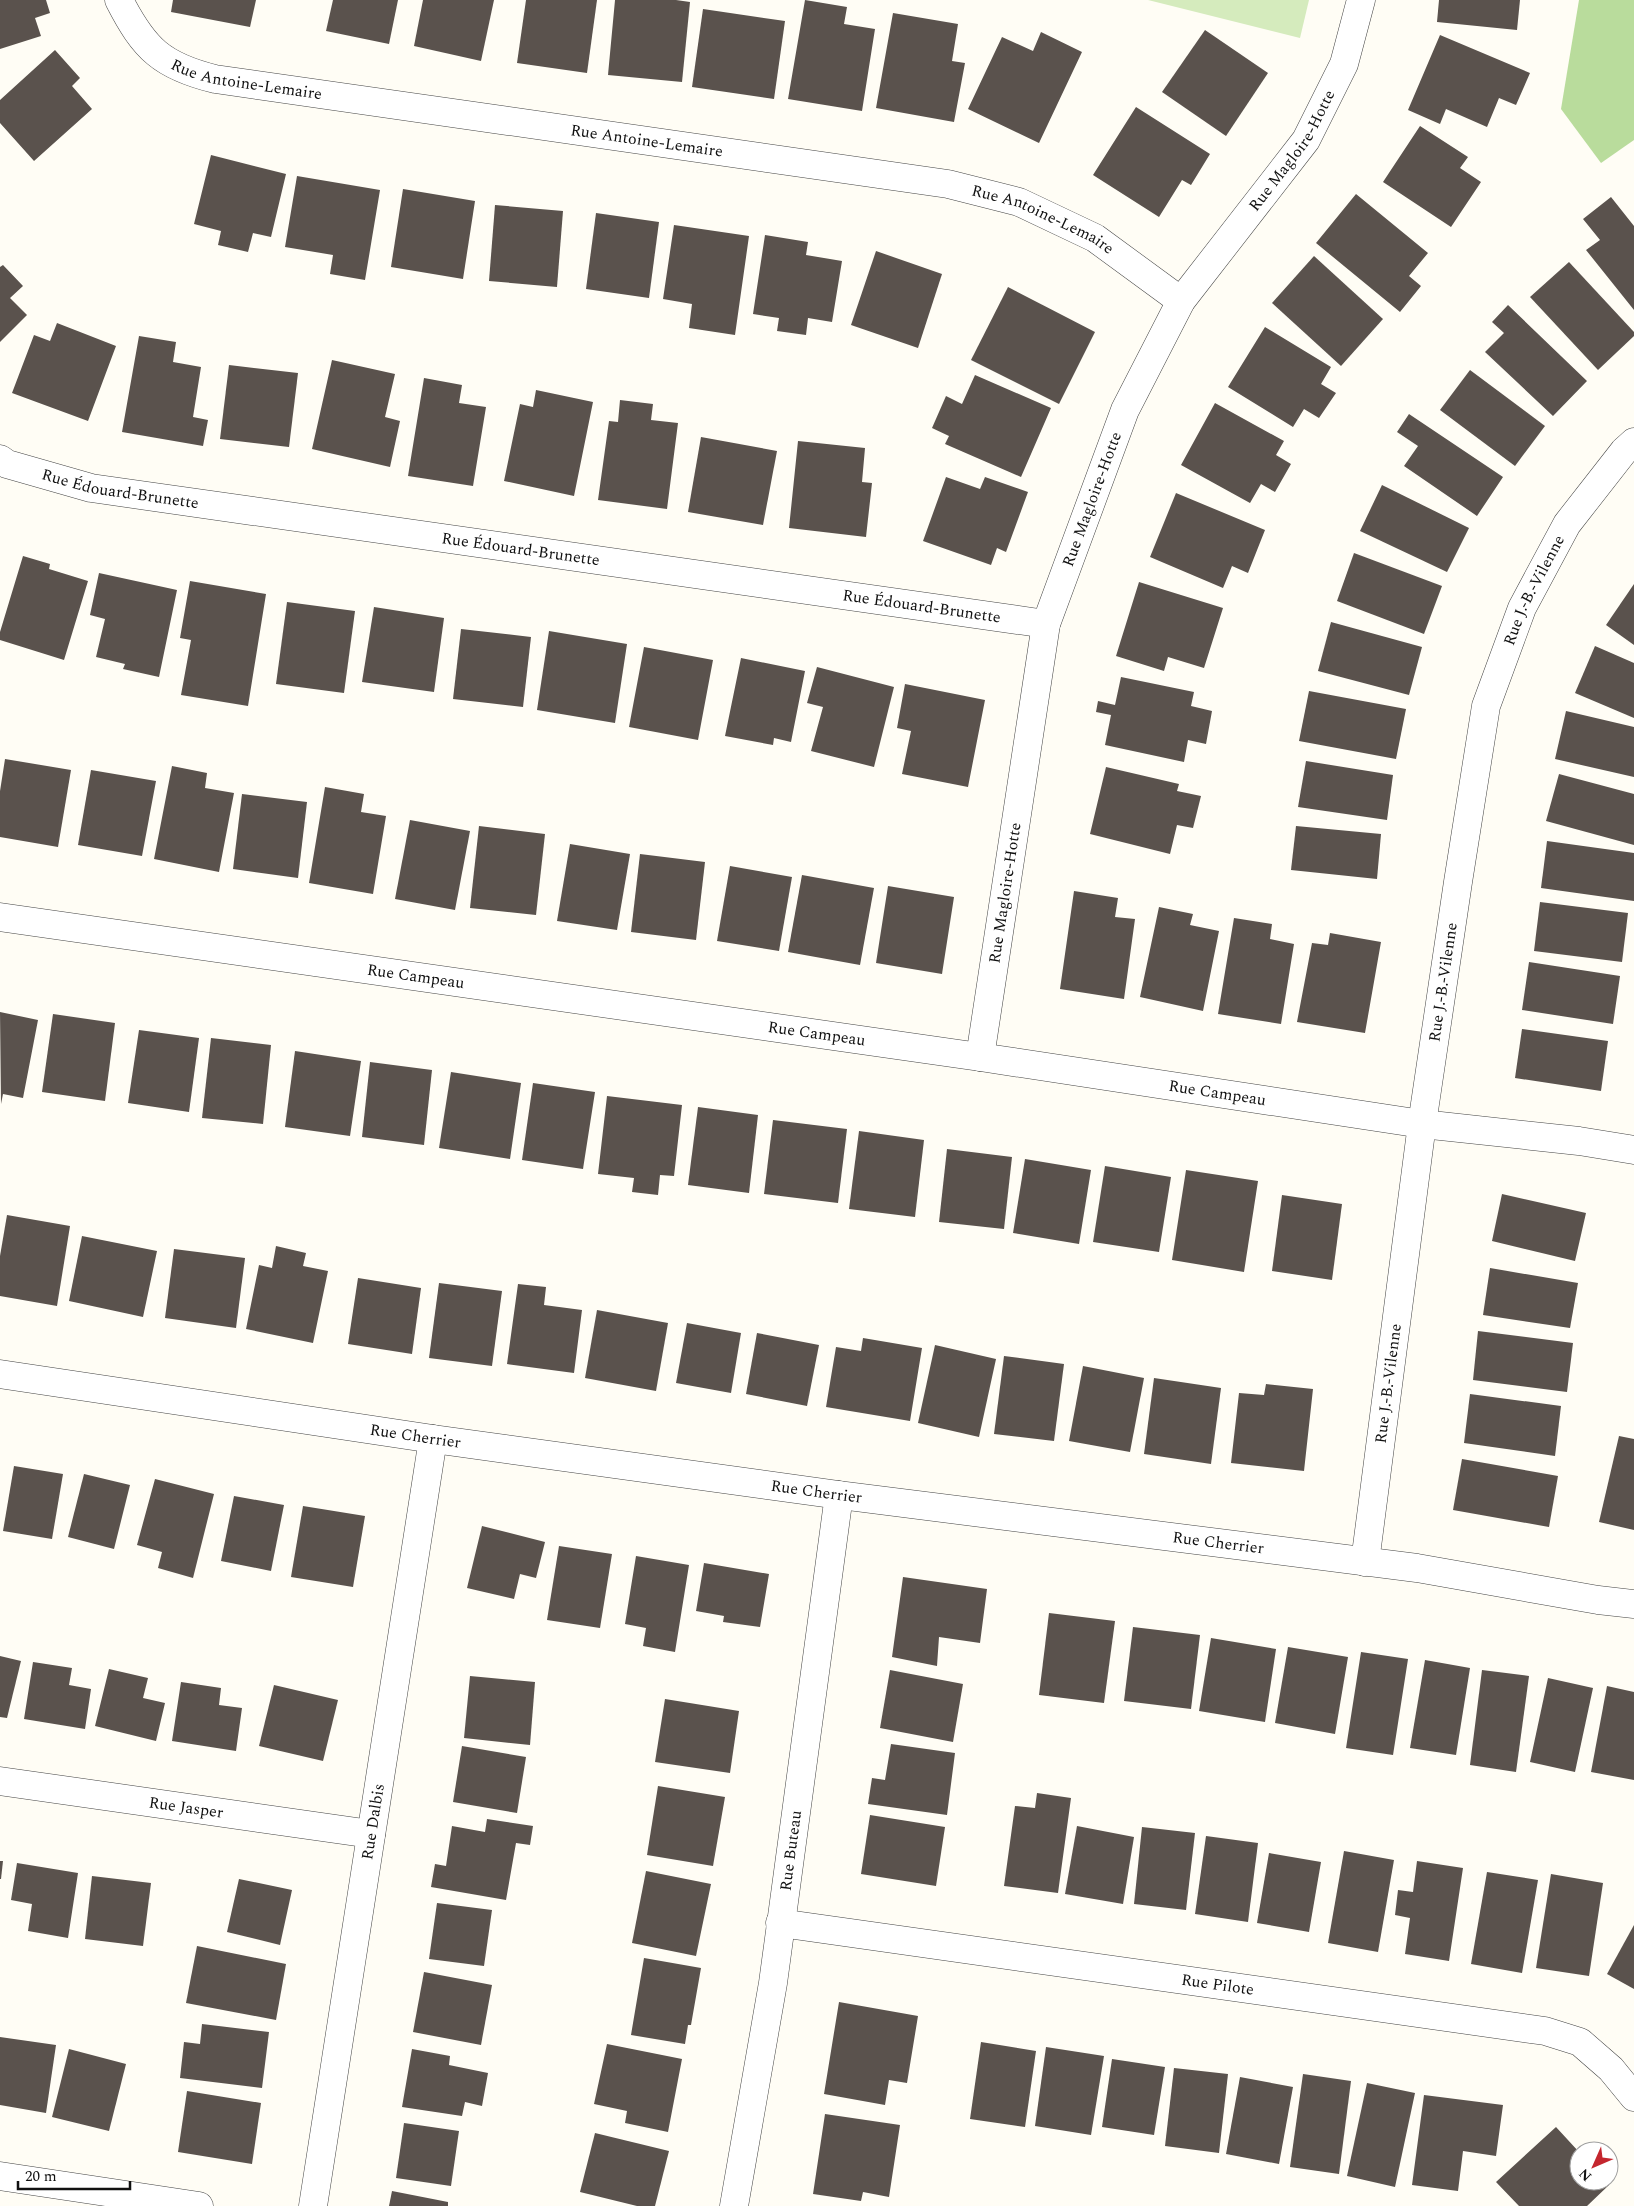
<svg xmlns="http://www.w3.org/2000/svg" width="1634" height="2206" font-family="Spectral,serif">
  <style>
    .green { fill: #d5ebbd }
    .forest { fill: #b9dc9c }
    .building { fill: #5a524d }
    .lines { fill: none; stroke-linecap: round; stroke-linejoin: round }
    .street-casing { stroke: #444; stroke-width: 29 }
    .street { stroke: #fff; stroke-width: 28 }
    .labels { text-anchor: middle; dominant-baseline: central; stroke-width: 5; stroke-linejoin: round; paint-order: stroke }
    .street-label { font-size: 16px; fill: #111; stroke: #fff }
  </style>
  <rect width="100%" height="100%" fill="#fffdf5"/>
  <polygon class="green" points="1148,0 1309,0 1300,38"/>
  <polygon class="forest" points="1579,0 1634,0 1634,140 1601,163 1561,109"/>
  <g class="building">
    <polygon points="0,0 46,0 50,13 35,18 41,36 0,49"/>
    <polygon points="173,0 256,0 250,27 171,12"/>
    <polygon points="333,0 398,0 389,44 326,31"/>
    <polygon points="423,0 494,0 481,61 414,46"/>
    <polygon points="526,0 597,0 587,73 517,63"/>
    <polygon points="615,0 676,0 690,2 682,82 608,75"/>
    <polygon points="805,0 847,7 844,24 875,29 862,111 788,99"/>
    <polygon points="1439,0 1520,0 1517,30 1437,22"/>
    <polygon points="703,9 785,21 774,99 692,87"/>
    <polygon points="893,13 958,24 952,61 965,63 954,122 876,108"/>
    <polygon points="1205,30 1268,73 1226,136 1162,92"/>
    <polygon points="1041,32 1082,52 1039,143 968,109 1002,37 1033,51"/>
    <polygon points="1440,35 1530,73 1516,105 1499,98 1487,127 1446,109 1440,124 1408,110"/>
    <polygon points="55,50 80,78 72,86 92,109 34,161 0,123 0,100"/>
    <polygon points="1136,107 1210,154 1191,185 1182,180 1159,217 1093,175"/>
    <polygon points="1420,126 1468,157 1460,168 1481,182 1451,227 1383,182"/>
    <polygon points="211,155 286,174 271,237 253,233 248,252 218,245 221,231 194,224"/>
    <polygon points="297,176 380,190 365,280 330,274 333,255 285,247"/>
    <polygon points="403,189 475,201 463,279 391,267"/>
    <polygon points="1356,194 1428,253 1409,276 1421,286 1400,312 1316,243"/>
    <polygon points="1611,197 1634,226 1634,310 1586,250 1600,240 1583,219"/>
    <polygon points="495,205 563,211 557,287 489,281"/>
    <polygon points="596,213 659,222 649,298 586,289"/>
    <polygon points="674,225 749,236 735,335 689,328 692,304 663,299"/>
    <polygon points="765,235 808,242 806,255 842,261 832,322 808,318 806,335 777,331 779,318 753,314"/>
    <polygon points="876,251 942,274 918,348 851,325"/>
    <polygon points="1314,256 1383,319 1341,366 1272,303"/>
    <polygon points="1569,262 1634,332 1634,336 1598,370 1530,297"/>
    <polygon points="3,265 23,286 10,298 27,315 0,342 0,267"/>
    <polygon points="1008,287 1095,332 1059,404 971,360"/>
    <polygon points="1508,305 1587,381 1553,416 1485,352 1504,333 1492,322"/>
    <polygon points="57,323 116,346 88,421 12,393 34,335 50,341"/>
    <polygon points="1265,327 1331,367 1321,384 1336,393 1319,418 1304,409 1293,427 1228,387"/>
    <polygon points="139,336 176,342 173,362 201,367 193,417 208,420 203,446 122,432"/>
    <polygon points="332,360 395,374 385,417 400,421 390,467 312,449"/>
    <polygon points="229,365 298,373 289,447 220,439"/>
    <polygon points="1470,370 1545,426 1515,466 1440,410"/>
    <polygon points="975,375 1051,408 1021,477 945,444 949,436 932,428 946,396 962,404"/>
    <polygon points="424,378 462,385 459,403 486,407 473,486 408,476"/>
    <polygon points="536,390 593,402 574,496 504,481 520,404 533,407"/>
    <polygon points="620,400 653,404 651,420 678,423 667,509 598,500 609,421 618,422"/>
    <polygon points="1215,403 1284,441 1276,455 1291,464 1275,492 1261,484 1250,503 1181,465"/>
    <polygon points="1409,414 1503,477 1477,516 1404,466 1418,446 1397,432"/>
    <polygon points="701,437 777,451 763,525 688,512"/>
    <polygon points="798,441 865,448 862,482 872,483 866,537 789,528"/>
    <polygon points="946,477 980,489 985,477 1028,492 1006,552 997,548 991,565 923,541"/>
    <polygon points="1382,485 1469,528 1447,572 1360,531"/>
    <polygon points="1176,493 1265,530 1248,573 1232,566 1223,588 1150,557"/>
    <polygon points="1354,553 1442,586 1424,634 1337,601"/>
    <polygon points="23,556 50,564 49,569 88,581 64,660 0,640 0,632"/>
    <polygon points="99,573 177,590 159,677 123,669 125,664 96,657 105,619 90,615"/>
    <polygon points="190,581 266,594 248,706 181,695 191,640 180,638"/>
    <polygon points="1139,582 1223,608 1204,668 1168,657 1164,671 1116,656"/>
    <polygon points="1634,584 1634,645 1606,625"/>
    <polygon points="287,602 355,611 344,693 276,684"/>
    <polygon points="374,607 444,618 434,692 362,682"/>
    <polygon points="1331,622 1422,647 1409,695 1318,671"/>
    <polygon points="461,629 531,637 523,707 453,699"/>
    <polygon points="549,631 627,644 615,723 537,710"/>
    <polygon points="1595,646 1634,663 1634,718 1575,693"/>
    <polygon points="644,647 713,660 698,740 629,727"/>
    <polygon points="741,658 805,671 791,742 774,738 773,745 725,736"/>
    <polygon points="817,667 894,687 874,767 811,751 823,707 807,703"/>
    <polygon points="1121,677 1194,692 1191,706 1212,711 1206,744 1188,740 1184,762 1105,745 1111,715 1096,712 1098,701 1115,705"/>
    <polygon points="905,684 985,700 968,787 902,774 911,731 897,728"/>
    <polygon points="1309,691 1406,709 1396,759 1299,741"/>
    <polygon points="1566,711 1634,727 1634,777 1555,759"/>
    <polygon points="5,759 71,770 58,847 0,837 0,791"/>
    <polygon points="1306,761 1393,775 1387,820 1298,807"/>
    <polygon points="172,766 207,773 205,788 234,793 219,872 154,859"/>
    <polygon points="1106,767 1179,784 1177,791 1201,796 1193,828 1177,825 1170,854 1090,834"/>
    <polygon points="91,770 156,781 142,856 78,845"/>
    <polygon points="1559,774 1634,794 1634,845 1546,821"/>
    <polygon points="325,787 364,794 361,812 386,816 373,894 309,883"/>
    <polygon points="242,794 307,802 298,878 233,869"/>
    <polygon points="410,820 470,831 455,910 395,899"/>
    <polygon points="479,826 545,834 536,915 470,908"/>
    <polygon points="1296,826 1381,834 1377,879 1291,870"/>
    <polygon points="1547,841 1634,853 1634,901 1541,888"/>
    <polygon points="570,844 630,854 617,930 557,921"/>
    <polygon points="640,854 705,862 696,940 631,932"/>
    <polygon points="730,866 792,877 779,951 717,941"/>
    <polygon points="802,875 874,888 860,965 788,952"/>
    <polygon points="888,886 954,897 942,974 876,963"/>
    <polygon points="1074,891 1118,898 1115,917 1135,919 1124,999 1060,989"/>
    <polygon points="1540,902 1628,913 1622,962 1534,951"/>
    <polygon points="1159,907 1193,914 1190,925 1219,931 1203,1011 1140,997"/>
    <polygon points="1234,918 1272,924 1270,939 1294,944 1281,1024 1218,1014"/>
    <polygon points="1330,933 1381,942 1365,1033 1297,1022 1312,943 1328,945"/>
    <polygon points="1529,962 1620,976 1613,1024 1522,1010"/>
    <polygon points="0,1012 38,1020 23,1098 3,1094 1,1104"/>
    <polygon points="53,1014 115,1023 105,1101 42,1092"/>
    <polygon points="1522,1029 1608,1041 1601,1091 1515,1078"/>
    <polygon points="139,1030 199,1038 189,1112 128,1103"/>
    <polygon points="211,1038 271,1045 263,1124 202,1118"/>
    <polygon points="295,1051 361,1061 350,1136 285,1127"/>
    <polygon points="370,1062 432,1070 424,1145 362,1137"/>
    <polygon points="451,1072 521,1083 510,1159 439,1148"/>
    <polygon points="533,1083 595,1092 583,1169 522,1160"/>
    <polygon points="607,1096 682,1105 674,1176 660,1175 658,1195 632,1192 634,1178 598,1174"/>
    <polygon points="698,1107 758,1115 749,1193 688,1185"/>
    <polygon points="773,1120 847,1129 838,1203 764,1194"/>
    <polygon points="859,1131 924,1140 915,1217 849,1209"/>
    <polygon points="947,1149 1012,1157 1004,1229 939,1222"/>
    <polygon points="1025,1159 1091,1170 1079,1244 1013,1233"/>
    <polygon points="1105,1166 1171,1177 1159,1252 1093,1242"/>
    <polygon points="1186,1170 1258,1181 1244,1272 1172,1260"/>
    <polygon points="1502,1194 1586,1213 1575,1261 1492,1241"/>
    <polygon points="1282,1195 1342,1204 1332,1280 1272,1271"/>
    <polygon points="7,1215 70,1226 57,1306 0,1296 0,1256"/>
    <polygon points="82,1236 157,1251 143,1317 69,1301"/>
    <polygon points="276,1246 306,1253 303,1266 328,1271 313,1343 246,1329 259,1265 272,1268"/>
    <polygon points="174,1249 245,1258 236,1328 165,1318"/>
    <polygon points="1490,1268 1578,1283 1570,1328 1483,1315"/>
    <polygon points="358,1278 421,1288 412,1354 348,1344"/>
    <polygon points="439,1283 502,1291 492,1366 429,1358"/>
    <polygon points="518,1284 546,1287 544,1305 582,1310 574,1373 507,1364"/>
    <polygon points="597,1310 668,1323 656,1391 585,1378"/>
    <polygon points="687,1323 741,1333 731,1393 676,1383"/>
    <polygon points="1478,1331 1573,1343 1567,1392 1473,1380"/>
    <polygon points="757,1333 819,1345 807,1406 746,1394"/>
    <polygon points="863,1338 922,1348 910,1421 826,1407 836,1347 861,1351"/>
    <polygon points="935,1345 996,1359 979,1437 918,1423"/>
    <polygon points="1004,1356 1064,1364 1054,1441 994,1434"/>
    <polygon points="1083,1366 1144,1378 1130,1452 1069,1441"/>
    <polygon points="1154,1378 1221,1388 1211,1464 1144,1454"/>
    <polygon points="1266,1384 1313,1389 1304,1471 1231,1463 1239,1393 1264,1395"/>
    <polygon points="1470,1394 1561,1406 1555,1456 1464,1443"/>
    <polygon points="1619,1436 1634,1439 1634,1530 1599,1522"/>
    <polygon points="1462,1459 1558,1476 1549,1527 1453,1510"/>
    <polygon points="14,1466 63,1474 52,1539 3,1531"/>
    <polygon points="84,1474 130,1485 114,1549 68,1537"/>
    <polygon points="155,1479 214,1494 193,1578 158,1568 162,1552 137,1545"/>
    <polygon points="234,1496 284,1505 271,1571 221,1561"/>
    <polygon points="303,1506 365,1516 353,1587 291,1577"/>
    <polygon points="482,1526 545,1542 536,1578 520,1574 514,1599 467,1588"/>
    <polygon points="559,1546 612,1554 600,1628 547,1620"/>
    <polygon points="636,1556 689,1565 675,1652 643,1646 646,1628 625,1624"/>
    <polygon points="704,1563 769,1574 760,1627 723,1622 724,1616 696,1611"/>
    <polygon points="903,1577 987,1589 980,1643 939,1637 937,1666 892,1657"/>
    <polygon points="1049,1613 1115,1621 1104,1703 1039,1695"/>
    <polygon points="1133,1627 1200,1635 1191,1709 1124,1701"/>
    <polygon points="1211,1638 1276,1649 1265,1722 1199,1711"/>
    <polygon points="1288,1647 1348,1657 1335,1734 1275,1723"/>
    <polygon points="1361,1652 1408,1659 1393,1755 1346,1748"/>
    <polygon points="0,1656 21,1661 7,1718 0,1717"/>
    <polygon points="1425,1660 1470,1668 1456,1755 1410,1748"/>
    <polygon points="33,1662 72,1668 69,1685 91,1689 85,1729 24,1719"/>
    <polygon points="109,1669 148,1678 143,1698 165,1703 156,1741 95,1726"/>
    <polygon points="890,1670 963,1684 953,1742 880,1728"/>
    <polygon points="1482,1670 1529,1676 1516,1772 1470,1765"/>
    <polygon points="470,1676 535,1682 530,1745 464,1738"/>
    <polygon points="1548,1678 1593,1688 1575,1772 1530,1762"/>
    <polygon points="181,1682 221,1688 219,1705 242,1708 236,1751 172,1741"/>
    <polygon points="274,1685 338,1700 323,1761 259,1746"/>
    <polygon points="1607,1686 1634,1692 1634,1780 1591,1772"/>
    <polygon points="665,1699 739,1711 730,1773 655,1762"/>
    <polygon points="891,1744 955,1753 947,1815 868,1804 872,1778 885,1780"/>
    <polygon points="462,1746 526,1757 517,1813 453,1802"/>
    <polygon points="658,1786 725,1797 713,1866 647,1855"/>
    <polygon points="1037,1793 1071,1798 1058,1893 1004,1886 1015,1806 1035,1808"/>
    <polygon points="870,1815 945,1827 936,1886 861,1874"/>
    <polygon points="487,1819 533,1826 530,1845 516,1843 506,1900 431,1887 435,1864 446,1866 452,1826 485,1832"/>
    <polygon points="1077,1826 1134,1837 1123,1904 1065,1894"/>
    <polygon points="1142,1827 1195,1833 1186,1910 1134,1904"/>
    <polygon points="1206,1836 1258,1843 1248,1922 1195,1914"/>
    <polygon points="1344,1851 1394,1860 1378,1952 1328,1943"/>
    <polygon points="1269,1853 1321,1862 1309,1932 1257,1923"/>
    <polygon points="0,1861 3,1861 1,1879 0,1879"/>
    <polygon points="1417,1861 1463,1868 1449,1961 1405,1954 1410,1918 1395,1915 1398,1890 1413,1892"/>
    <polygon points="17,1863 78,1873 68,1938 28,1931 32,1904 11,1900"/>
    <polygon points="646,1871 711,1884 696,1956 632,1943"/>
    <polygon points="1487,1872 1538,1880 1522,1973 1471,1964"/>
    <polygon points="1551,1874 1603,1883 1589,1976 1536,1968"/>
    <polygon points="92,1876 151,1883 143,1946 85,1939"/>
    <polygon points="239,1879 292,1890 280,1945 227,1932"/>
    <polygon points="437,1903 492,1910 484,1966 429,1959"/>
    <polygon points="1634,1925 1634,1989 1607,1974"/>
    <polygon points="197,1946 286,1964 276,2020 186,2003"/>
    <polygon points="644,1958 701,1968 691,2025 688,2025 685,2044 631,2035"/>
    <polygon points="424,1972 492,1985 481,2045 413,2032"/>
    <polygon points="839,2002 918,2016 907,2083 889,2080 885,2105 824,2094"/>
    <polygon points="202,2024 269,2032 262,2088 180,2078 184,2042 200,2044"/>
    <polygon points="0,2037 56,2045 46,2113 0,2105"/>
    <polygon points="981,2042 1036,2051 1025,2127 970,2119"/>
    <polygon points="607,2044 682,2059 668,2132 625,2123 627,2111 594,2104"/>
    <polygon points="1046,2047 1104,2056 1091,2135 1035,2126"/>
    <polygon points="69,2049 126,2064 109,2131 52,2117"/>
    <polygon points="412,2049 450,2056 449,2065 488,2073 482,2106 465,2102 462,2116 402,2107"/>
    <polygon points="1112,2059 1165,2067 1154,2135 1102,2127"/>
    <polygon points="1174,2068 1228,2074 1219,2153 1165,2146"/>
    <polygon points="1303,2074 1351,2081 1339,2174 1290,2167"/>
    <polygon points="1240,2077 1293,2087 1279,2164 1226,2154"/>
    <polygon points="1367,2083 1415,2093 1395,2187 1347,2176"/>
    <polygon points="187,2091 261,2103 252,2164 178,2152"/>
    <polygon points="1424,2095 1503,2105 1496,2156 1463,2151 1458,2191 1412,2185"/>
    <polygon points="825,2114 900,2125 889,2197 863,2192 861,2201 813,2194"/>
    <polygon points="404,2123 459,2131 451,2186 396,2178"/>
    <polygon points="1556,2127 1579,2152 1579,2181 1606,2181 1609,2185 1587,2206 1519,2206 1496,2182"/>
    <polygon points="595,2133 669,2151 655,2206 637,2206 580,2192"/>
    <polygon points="392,2191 448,2202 448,2206 389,2206"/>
  </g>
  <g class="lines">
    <defs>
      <g id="street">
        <path id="s1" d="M119 0C144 49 162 66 215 79L948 184 1019 202 1095 238 1181 301"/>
        <path id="s2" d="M0 459 7 464 91 488 1046 624"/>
        <path id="s3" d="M0 917 980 1057 1422 1124 1579 1141 1634 1150"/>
        <path id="s4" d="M980 1057 1046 624 1125 410 1181 301 1306 140 1344 64 1361 0"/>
        <path id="s5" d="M0 1374 433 1439 839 1495 1417 1568 1598 1600 1634 1604"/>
        <path id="s6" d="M1365 1562 1422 1124 1458 882 1486 706 1522 608 1567 524 1624 451 1634 442"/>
        <path id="s7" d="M0 1781 371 1834"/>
        <path id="s8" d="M780 1923 1545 2031 1580 2042 1611 2069 1634 2097"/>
        <polyline points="0,2176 199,2206"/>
        <path id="s9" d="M313 2206 433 1439"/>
        <path id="s10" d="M734 2206 773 1983 839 1495"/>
      </g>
    </defs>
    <use href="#street" class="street-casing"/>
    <use href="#street" class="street"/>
  </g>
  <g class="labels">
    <g class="street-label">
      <text stroke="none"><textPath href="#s1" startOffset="161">Rue Antoine-Lemaire</textPath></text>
      <text stroke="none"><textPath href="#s1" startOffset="566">Rue Antoine-Lemaire</textPath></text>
      <text stroke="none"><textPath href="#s4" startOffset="976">Rue Magloire-Hotte</textPath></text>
      <text stroke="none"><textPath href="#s1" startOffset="972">Rue Antoine-Lemaire</textPath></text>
      <text stroke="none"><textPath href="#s2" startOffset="125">Rue Édouard-Brunette</textPath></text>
      <text stroke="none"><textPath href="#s4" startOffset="571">Rue Magloire-Hotte</textPath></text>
      <text stroke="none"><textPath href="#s2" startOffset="530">Rue Édouard-Brunette</textPath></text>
      <text stroke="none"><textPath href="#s6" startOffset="990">Rue J.-B.-Vilenne</textPath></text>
      <text stroke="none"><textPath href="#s2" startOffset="935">Rue Édouard-Brunette</textPath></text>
      <text stroke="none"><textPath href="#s4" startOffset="166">Rue Magloire-Hotte</textPath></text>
      <text stroke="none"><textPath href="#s3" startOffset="420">Rue Campeau</textPath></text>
      <text stroke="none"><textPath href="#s6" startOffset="585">Rue J.-B.-Vilenne</textPath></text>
      <text stroke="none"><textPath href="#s3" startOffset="825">Rue Campeau</textPath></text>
      <text stroke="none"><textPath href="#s3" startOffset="1230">Rue Campeau</textPath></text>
      <text stroke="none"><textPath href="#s6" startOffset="180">Rue J.-B.-Vilenne</textPath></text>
      <text stroke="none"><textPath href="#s5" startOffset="420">Rue Cherrier</textPath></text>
      <text stroke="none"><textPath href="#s5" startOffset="825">Rue Cherrier</textPath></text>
      <text stroke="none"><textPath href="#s5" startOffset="1230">Rue Cherrier</textPath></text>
      <text stroke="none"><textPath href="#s7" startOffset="188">Rue Jasper</textPath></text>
      <text stroke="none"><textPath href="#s9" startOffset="389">Rue Dalbis</textPath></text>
      <text stroke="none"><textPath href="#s10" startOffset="360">Rue Buteau</textPath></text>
      <text stroke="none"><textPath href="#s8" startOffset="442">Rue Pilote</textPath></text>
    </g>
  </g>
  <g transform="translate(1594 2166) rotate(225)"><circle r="24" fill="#ffffff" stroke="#a0a0a0"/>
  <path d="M0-4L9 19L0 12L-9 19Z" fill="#c4262e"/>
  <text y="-8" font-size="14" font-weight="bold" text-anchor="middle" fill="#111111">N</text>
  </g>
  <path d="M18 2181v8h112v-8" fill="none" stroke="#111111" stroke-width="2.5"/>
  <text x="25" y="2181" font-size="15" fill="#111111" stroke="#ffffff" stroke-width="4" paint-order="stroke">20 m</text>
</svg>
